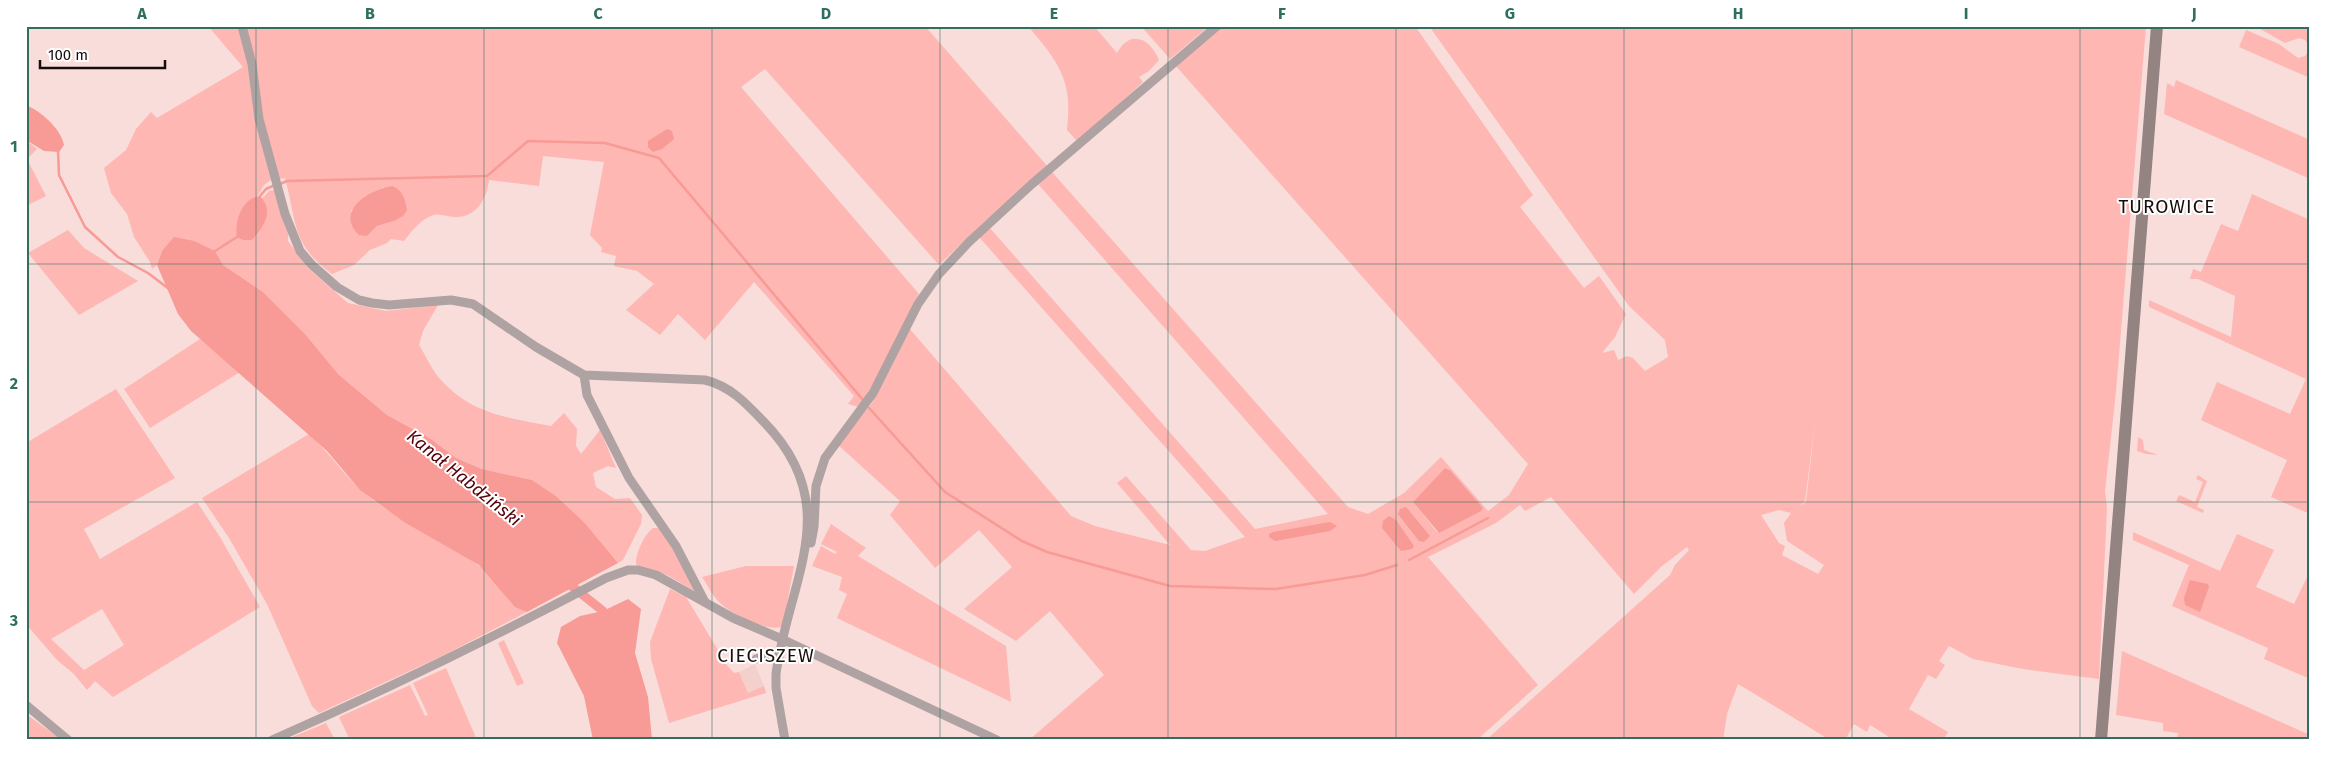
<svg xmlns="http://www.w3.org/2000/svg" width="2336" height="766" font-family="'Fira Sans',sans-serif">
  <style>
    .built { fill: #f3d0cc }
    .green { fill: #feb7b2; fill-rule: evenodd }
    .water { fill: #f89a95 }
    .lines { fill: none; stroke-linecap: round; stroke-linejoin: round }
    .stream { stroke: #f89a95; stroke-width: 2.5 }
    .canal { stroke: #f89a95; stroke-width: 9 }
    .street { stroke: #aea3a2; stroke-width: 9 }
    .secondary { stroke: #938381; stroke-width: 12 }
    .grid { fill: none; stroke: #2f6f5f; stroke-width: 1; stroke-opacity: 0.55 }
    .labels { text-anchor: middle; dominant-baseline: central; stroke-width: 4; stroke-linejoin: round; paint-order: stroke }
    .water-label { font-size: 18px; font-style: italic; fill: #58030c; stroke: #fff }
    .quarter-label { font-size: 19px; letter-spacing: 1px; fill: #160d0c; stroke: #fff }
    .neatline { fill: none; stroke: #2f6f5f; stroke-width: 2 }
    .grid-label { font-size: 16px; text-anchor: middle; font-weight: bold; fill: #2f6f5f }
  </style>
  <rect width="100%" height="100%" fill="#f9dddb"/>
  <polygon class="built" points="755,664 764,686 748,693 739,672"/>
  <g class="green">
    <path d="M208 26H925L1048 167 985 221 939 265 765 69 741 87 919 294 889 357 859 407 848 404 854 396 754 282 705 340 678 314 660 335 626 310 654 284 637 271 614 266 616 256 601 252 602 248 590 235 604 162 543 156 539 186 489 180C487 198 477 217 456 217 448 217 440 213 433 215 421 219 411 232 404 241L391 239 387 243 370 250 354 265 332 274C291 244 297 222 285 178L279 179 258 131 271 180 264 185 257 197H253L265 202 262 199 269 191 274 190 288 233V241L309 269 348 303 386 311 438 305 423 331 419 345C426 356 432 371 442 381 472 414 509 418 551 426L564 413 577 429 576 446 581 454 600 430 616 468 608 466 593 473 596 487 615 499 630 498 642 515 641 524 623 560 618 563 584 522 556 496 532 480 482 469 456 458 431 439 387 415 339 375 305 334 263 292 223 265 215 251H162L157 265 152 269 150 262 134 237 127 214 111 193 104 168 126 150 136 129 151 112 157 118 243 67ZM384 187 394 221 377 226 367 236 351 211 364 197Z"/>
    <path d="M1028 26H1094L1117 53C1130 29 1150 38 1159 60L1149 71 1139 77 1143 82 1078 142 1067 130C1073 80 1059 63 1028 26Z"/>
    <polygon points="1141,26 1209,26 1170,59"/>
    <path d="M1222 26H1415L1533 195 1520 207 1584 288 1599 276 1626 314 1615 337 1602 353 1614 350 1618 360 1627 356 1633 358 1645 371 1668 357 1665 340 1629 306 1429 26H2146L2116 392 2105 491 2107 508 2099 679 2023 669 1973 659 1949 646 1939 661 1945 665 1936 679 1928 675 1909 709 1948 732 1943 740H1894L1870 725 1867 732 1854 724 1845 740H1830L1738 684 1727 714 1723 740H1486L1670 575 1675 565 1689 550 1687 547 1662 566 1634 594 1551 497 1525 511 1520 505 1496 523 1428 557 1538 685 1477 740H1029L1104 675 1050 611 1016 641 964 609 1012 567 979 530 935 568 890 515 900 501 838 445 872 403 893 363 909 328 1071 516 1095 526 1170 545 1117 483 1126 476 1191 550 1205 551 1245 537 979 237 989 227 1255 529 1328 514 1038 184 1052 172 1348 507 1368 514 1404 493 1441 457 1488 511 1509 495 1528 464 1175 65ZM1816 414 1806 502 1799 507 1805 501ZM1446 468 1450 470 1483 508 1437 532 1413 502ZM1779 510 1791 513 1784 523 1787 541 1824 565 1818 574 1782 555 1785 546 1779 543 1761 515Z"/>
    <polygon points="2255,26 2310,26 2310,48 2305,40 2299,38 2285,43"/>
    <polygon points="2246,30 2279,44 2298,58 2305,56 2310,48 2310,78 2239,47"/>
    <polygon points="2176,80 2310,140 2310,179 2164,114 2167,83 2174,87"/>
    <polygon points="26,140 37,149 27,159 46,196 26,206"/>
    <polygon points="2252,194 2310,220 2310,514 2271,497 2287,460 2201,420 2217,382 2290,414 2306,379 2149,307 2149,300 2231,337 2235,296 2198,279 2190,279 2193,269 2201,272 2221,224 2238,231"/>
    <polygon points="68,230 84,248 138,281 79,315 28,253"/>
    <polygon points="200,339 240,372 150,428 124,389"/>
    <path d="M116 389 175 478 84 529 100 559 197 502 220 537 260 607 113 697 95 681 87 690 74 674 57 660 26 624V443ZM102 609 124 645 84 670 51 639Z"/>
    <path d="M309 434C332 455 348 482 373 500 406 525 445 541 478 565 497 578 505 602 527 612L444 655 319 713 312 706 267 604 229 538 202 498Z"/>
    <polygon points="2138,437 2143,440 2144,450 2158,455 2146,454 2137,451"/>
    <polygon points="2198,475 2207,481 2197,507 2204,510 2203,513 2176,501 2179,495 2195,502 2203,482 2196,479"/>
    <polygon points="831,524 866,548 858,556 1006,646 1011,702 837,618 847,594 839,590 842,577 812,566 821,546 835,554 837,552 821,544"/>
    <path d="M653 528H658L666 536 696 592 667 575 639 567 636 564C636 552 644 535 653 528Z"/>
    <polygon points="2133,532 2220,571 2237,534 2274,550 2256,587 2294,604 2310,571 2310,679 2264,659 2268,648 2172,606 2189,565 2133,540"/>
    <path d="M746 566H794L783 626C769 634 727 612 717 600 711 593 707 584 702 577Z"/>
    <polygon points="670,589 686,597 727,665 734,673 739,672 748,693 764,686 766,693 669,723 651,659 650,642"/>
    <polygon points="504,640 524,683 517,686 498,643"/>
    <polygon points="2122,651 2310,735 2310,740 2177,740 2178,733 2163,731 2163,723 2116,715"/>
    <polygon points="446,668 477,740 350,740 339,717 410,685 425,716 428,715 413,683"/>
    <polygon points="26,714 62,740 26,740"/>
    <polygon points="326,723 335,740 285,740"/>
  </g>
  <g class="water">
    <path d="M26 105C42 112 60 128 64 145L59 152 44 151 26 140Z"/>
    <polygon points="667,129 672,131 674,139 662,149 653,152 648,147 648,141"/>
    <path d="M392 186C403 190 405 199 407 210L403 216 394 221 377 226 367 236 359 235C335 211 368 190 392 186Z"/>
    <path d="M260 196C275 212 263 227 252 240H243L237 237C234 222 242 198 260 196Z"/>
    <polygon points="174,237 194,241 215,251 223,265 263,292 305,334 339,375 387,415 431,439 456,458 482,469 532,480 556,496 584,522 618,563 527,612 515,607 479,565 404,522 360,490 327,451 191,331 178,314 157,265 162,251"/>
    <polygon points="1445,468 1450,470 1483,508 1481,511 1439,533 1413,502"/>
    <polygon points="1406,507 1430,536 1424,542 1419,541 1398,514 1400,509"/>
    <polygon points="1389,516 1396,520 1414,546 1412,549 1401,551 1382,528 1383,521"/>
    <polygon points="1330,522 1337,526 1330,531 1275,541 1269,537 1269,534 1273,532"/>
    <polygon points="2190,580 2208,584 2209,587 2200,612 2185,605 2184,598"/>
    <polygon points="628,599 641,609 635,653 648,697 652,740 593,740 584,696 557,643 561,627 580,616 603,611"/>
  </g>
  <g class="lines">
    <g class="stream">
      <polyline points="58,150 59,175 85,227 118,257 148,273 169,289"/>
      <polyline points="280,184 287,181 487,176 528,141 605,143 659,158 863,400"/>
      <polyline points="260,196 266,189 275,185"/>
      <polyline points="215,251 237,237"/>
      <polyline points="869,408 945,492 1022,541 1047,552 1170,586 1276,589 1365,575 1397,565"/>
      <polyline points="1409,560 1488,518"/>
    </g>
    <polyline class="canal" points="564,580 603,611 605,621"/>
    <g class="street">
      <path d="M242 26 252 64 259 119 285 214 300 251 312 265 337 287 359 300 372 303 389 305 451 300 473 304 536 347 584 375 705 380C730 386 746 403 763 421 847 506 788 580 776 674V688L785 740"/>
      <polyline points="584,375 587,395 629,478 676,546 705,602"/>
      <polyline points="811,543 814,527 816,486 825,458 873,393 918,304 939,274 969,242 1032,184 1217,26"/>
      <polyline points="756,659 774,653"/>
      <polyline points="26,705 68,740"/>
      <path d="M272 740C386 690 496 636 606 578L628 570H638L656 575 733 618 784 640 997 740"/>
    </g>
    <polyline class="secondary" points="2101,740 2157,26"/>
  </g>
  <path class="grid" d="M256 26V740M484 26V740M712 26V740M940 26V740M1168 26V740M1396 26V740M1624 26V740M1852 26V740M2080 26V740M26 264H2310M26 502H2310"/>
  <g class="labels">
    <g class="water-label">
      <text transform="translate(464 478) rotate(39)">Kanał Habdziński</text>
    </g>
    <g class="quarter-label">
      <text x="2167" y="206">TUROWICE</text>
      <text x="766" y="655">CIECISZEW</text>
    </g>
  </g>
  <rect width="2336" height="766" fill="none" stroke="#ffffff" stroke-width="55"/>
  <path d="M40 60v8h125v-8" fill="none" stroke="#160d0c" stroke-width="2.5"/>
  <text x="48" y="60" font-size="15" fill="#160d0c" stroke="#ffffff" stroke-width="4" paint-order="stroke">100 m</text>
  <rect x="28" y="28" width="2280" height="710" class="neatline"/>
  <g class="grid-label">
    <text x="142" y="19">A</text>
    <text x="370" y="19">B</text>
    <text x="598" y="19">C</text>
    <text x="826" y="19">D</text>
    <text x="1054" y="19">E</text>
    <text x="1282" y="19">F</text>
    <text x="1510" y="19">G</text>
    <text x="1738" y="19">H</text>
    <text x="1966" y="19">I</text>
    <text x="2194" y="19">J</text>
    <text x="14" y="152">1</text>
    <text x="14" y="389">2</text>
    <text x="14" y="626">3</text>
  </g>
</svg>
